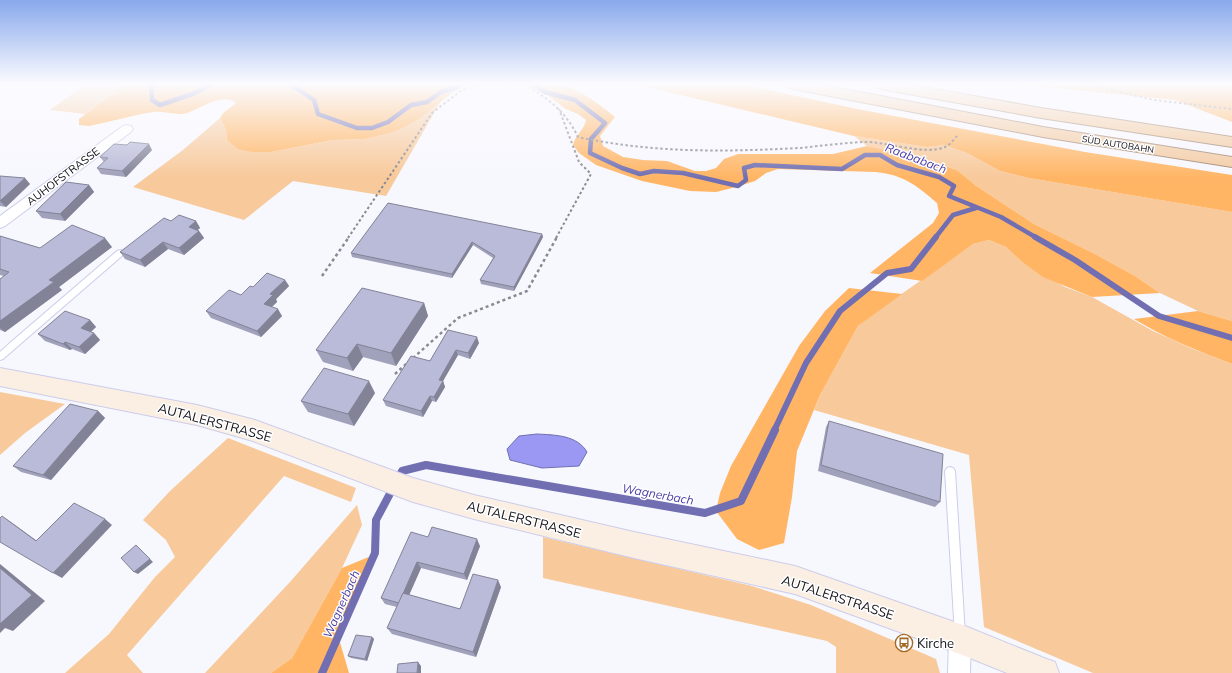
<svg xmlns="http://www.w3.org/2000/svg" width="1232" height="673" font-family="Mulish,sans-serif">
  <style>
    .green { fill: #f8c99a }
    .forest { fill: #ffb564 }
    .water { fill: #9a98f2; stroke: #716fb1 }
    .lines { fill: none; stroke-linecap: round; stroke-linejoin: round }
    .stream-far2 { stroke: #716fb1; stroke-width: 4.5 }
    .stream-far1 { stroke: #716fb1; stroke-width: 6 }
    .stream { stroke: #716fb1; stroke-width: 8 }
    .service-casing { stroke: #cccdeb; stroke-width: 2 }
    .minor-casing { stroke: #cccdeb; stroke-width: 2 }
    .secondary-casing { stroke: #cccdeb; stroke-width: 2 }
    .motorway-casing { stroke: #a48a73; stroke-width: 2 }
    .path-far1 { stroke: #898992; stroke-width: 2; stroke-dasharray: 2.5 2.5; stroke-linecap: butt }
    .path { stroke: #898992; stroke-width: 2.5; stroke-dasharray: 3 3; stroke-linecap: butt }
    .service { fill: #fff; fill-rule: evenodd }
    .minor { fill: #fff; fill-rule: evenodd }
    .secondary { fill: #fbefe3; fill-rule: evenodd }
    .motorway { fill: #f3cba3; fill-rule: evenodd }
    .wall { fill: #a0a1ba }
    .shaded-wall { fill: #828397 }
    .building { fill: #babbd8; stroke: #828397 }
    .labels { text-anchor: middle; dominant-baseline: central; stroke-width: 3; stroke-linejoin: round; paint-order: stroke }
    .far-street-label { font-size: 9px; fill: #10101a; stroke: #fff }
    .street-label { font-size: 11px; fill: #10101a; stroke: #fff }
    .water-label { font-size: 12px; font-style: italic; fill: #4a3da5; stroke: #fff }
    .near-street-label { font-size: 13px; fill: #10101a; stroke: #fff }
    .near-poi-label { font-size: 13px; fill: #10101a; stroke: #fff; text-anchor: start }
  </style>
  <rect width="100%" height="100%" fill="#f7f7fe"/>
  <g class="green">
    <polygon points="86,84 122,84 112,95 86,114 50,110"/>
    <polygon points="441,101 386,196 293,181 244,220 133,187 183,150 220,118 226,130 227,140 271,152 333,140 365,139 405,127 418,120"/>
    <polygon points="854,136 927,147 944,145 967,153 1000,171 1029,178 1232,212 1232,321 1198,311 1160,293 1135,276 1095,254 1034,224 975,185 957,170 939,164 918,162 882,149 867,146"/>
    <polygon points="989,240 1006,247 1021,261 1065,287 1092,297 1153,331 1193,349 1232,364 1232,673 1093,673 984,627 969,455 814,410 820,395 858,326 880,309 973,244"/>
    <polygon points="0,392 65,404 25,433 0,455"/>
    <polygon points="228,438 356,488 351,502 284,476 127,655 143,673 65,673 109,634 155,577 175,557 166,540 143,520 170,491"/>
    <polygon points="357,505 362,525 342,568 292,658 271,673 205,673 290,582"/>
    <polygon points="543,537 752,586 811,605 936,659 940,673 836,673 836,647 827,641 543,578"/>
  </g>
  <g class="forest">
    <path d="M122 84H463L418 120 405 127 389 133 365 139 333 140 271 152H252L238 149 227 140 226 130 220 118C224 110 230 109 236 103 224 92 201 108 187 113 176 116 165 111 153 112 132 115 111 122 89 126L79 125V119L112 95Z"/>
    <path d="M527 84C537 84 549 82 558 84 579 88 599 104 615 117L600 136 603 146 623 157 643 160 667 161 695 171H706L716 168 724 159 738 154H833L867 146 882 149 918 162 939 164 957 170 975 185 1034 224 1095 254 1135 276 1160 293 1092 297 1043 277 1021 261 1006 247 989 240 973 244 922 281 870 273 933 223 939 213 937 203C916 185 904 175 876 172L778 169 766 173 755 181 736 187 716 192 690 191 642 181 596 165 579 153 573 145C576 133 584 131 586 120L578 114 566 109 545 93Z"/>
    <polygon points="634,84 741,84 857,109 1085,152 1232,175 1232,212 1029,178 1000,171 967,153 944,145 927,147 854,136"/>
    <polygon points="1013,84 1232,84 1232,122 1175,100"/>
    <polygon points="849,288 902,294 858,326 820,395 797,451 792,497 784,543 759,550 737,539 716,511 720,493 731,466 799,346 825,311"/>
    <path d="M1198 311 1232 321V364C1198 351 1165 338 1134 319Z"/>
    <polygon points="371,556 339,639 349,673 271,673 292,658 342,568"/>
  </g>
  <path class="water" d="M537 434C555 435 577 435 587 452L579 466 542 468 510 460 507 449 519 436Z"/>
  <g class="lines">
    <g class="stream-far2">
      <polyline points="151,84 152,100 160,105 195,93 211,84"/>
      <polyline points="290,84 314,100 318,114 357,128 372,128 388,122 411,105 427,102 441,92 458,87 460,84"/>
      <polyline points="532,84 545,92 575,100 605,123 591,139 590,153 622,168 640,174 654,171 683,173 738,186 746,180 744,168 755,165 842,169 865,155 880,155 897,165 939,177 954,186 949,196 1001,217 1037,238"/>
      <polyline points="935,238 953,215 976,208"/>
    </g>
    <g class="stream-far1">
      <polyline points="1035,237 1075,260 1159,316 1232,338"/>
      <polyline points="774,431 806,363 840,311 887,273 911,269 936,237"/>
    </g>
    <polyline class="stream" points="322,673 375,553 376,520 402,471 426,465 705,513 741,501 775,430"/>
    <defs>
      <g id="service">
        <polygon points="120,250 123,251 124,253 123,255 3,359 0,360 0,352 11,342 117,251"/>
        <polygon points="950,467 953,468 955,471 965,635 964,639 960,640 956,639 955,635 945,471 947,468"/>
      </g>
      <g id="minor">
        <polygon points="127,125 131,126 133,129 131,132 5,226 0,228 0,216 123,126"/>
        <polygon points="960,628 968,631 971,639 970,673 948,673 949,639 952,631"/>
      </g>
      <polygon id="secondary" points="0,368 197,405 255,420 413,478 474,495 634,532 795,566 960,624 1044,658 1055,662 1059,673 1007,673 960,654 795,594 634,558 474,519 413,502 253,441 197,425 0,386"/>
      <g id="motorway">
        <polygon points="785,84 818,84 1043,127 1232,157 1232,167 1043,137 793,89 788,87"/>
        <polygon points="872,84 907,84 1041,108 1232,137 1232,147 1041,118 880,89 875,87"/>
      </g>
    </defs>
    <use href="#service" class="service-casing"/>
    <use href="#minor" class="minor-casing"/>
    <use href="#secondary" class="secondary-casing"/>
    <use href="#motorway" class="motorway-casing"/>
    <g class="path-far1">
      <path d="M524 84C548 99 565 110 578 137 652 153 724 152 799 148 820 146 842 143 863 142 885 141 925 156 945 147 950 145 954 139 958 135"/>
      <polyline points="1086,84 1154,100 1232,109"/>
      <polyline points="348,238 432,113 462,90 480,84"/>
      <polyline points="556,238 591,174 579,162 559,109"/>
    </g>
    <g class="path">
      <polyline points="322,276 349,237"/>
      <polyline points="395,374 458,318 527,291 557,237"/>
    </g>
    <use href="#service" class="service"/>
    <use href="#minor" class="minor"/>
    <use href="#secondary" class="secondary"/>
    <use href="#motorway" class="motorway"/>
  </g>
  <g class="wall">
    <polygon points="152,150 126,177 101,174 97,168 104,162 100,157"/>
    <polygon points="0,176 30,184 6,207 0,206"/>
    <polygon points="89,185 94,192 65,221 42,218 36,211"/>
    <polygon points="171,221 196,221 200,228 197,230 199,231 204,238 184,255 168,249 145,267 125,259 120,252"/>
    <polygon points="542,234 543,237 514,291 481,284 480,280 493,258 473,245 452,278 352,257 351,253"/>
    <polygon points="0,236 40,248 112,247 59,287 62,290 5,332 0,330 0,279 4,276 0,275"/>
    <polygon points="285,280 289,286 276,299 277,302 272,307 282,316 261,337 211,318 206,311 241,295"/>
    <polygon points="424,303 428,316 396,366 363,357 353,371 323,362 316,350"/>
    <polygon points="90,320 96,327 91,332 94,333 100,340 85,354 72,349 70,350 45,341 38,334"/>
    <polygon points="448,330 479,343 470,359 458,355 443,381 445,387 436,402 432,401 423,417 386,406 383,400 430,361"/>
    <polygon points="375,393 354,426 308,412 301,401"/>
    <polygon points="98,411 105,418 51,480 21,472 13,466"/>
    <polygon points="829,421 940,502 935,507 818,471 826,427"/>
    <polygon points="428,537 480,546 467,580 421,568 409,595 460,609 501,587 476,657 392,634 387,628 397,607 385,604 381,598"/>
    <polygon points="372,637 374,639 367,661 351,658 348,656"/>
  </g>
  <g class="shaded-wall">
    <polygon points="149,144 152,150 126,177 122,171"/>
    <polygon points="25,178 30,184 6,207 0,201"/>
    <polygon points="89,185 94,192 65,221 60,214"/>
    <polygon points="196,221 200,228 193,234 189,227"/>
    <polygon points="199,231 204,238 184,255 179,248"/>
    <polygon points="542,234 543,237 514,291 514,287"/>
    <polygon points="105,238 112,247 59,287 62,290 5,332 0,328 0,321 49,280"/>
    <polygon points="163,242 168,249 145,267 140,260"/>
    <polygon points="472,242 473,245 452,278 452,274"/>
    <polygon points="285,280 289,286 276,299 277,302 268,310 264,304 270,294"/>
    <polygon points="424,303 428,316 396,366 391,353"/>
    <polygon points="278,309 282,316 261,337 257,331"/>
    <polygon points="90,320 96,327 87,335 81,328"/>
    <polygon points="94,333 100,340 85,354 79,347"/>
    <polygon points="477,337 479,343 470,359 468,353"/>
    <polygon points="65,342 72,349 70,350 63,344"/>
    <polygon points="357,344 363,357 353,371 347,358"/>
    <polygon points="456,350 458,355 443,381 445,387 436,402 434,397 439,380"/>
    <polygon points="369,381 375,393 354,426 348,414"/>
    <polygon points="430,396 432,401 423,417 421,411"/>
    <polygon points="98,411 105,418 51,480 43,475"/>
    <polygon points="2,516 11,522 44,546 36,541"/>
    <polygon points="105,519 112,525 62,578 53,573"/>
    <polygon points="477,539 480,546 467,580 464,574"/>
    <polygon points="136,545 153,562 138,574 134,572"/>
    <polygon points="417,562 421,568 403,609 399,603"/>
    <polygon points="0,564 45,601 13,631 5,628 0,633"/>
    <polygon points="498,580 501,587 476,657 473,652"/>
    <polygon points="372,637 374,639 367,661 365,659"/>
    <polygon points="418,662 421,666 421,673 417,673"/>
  </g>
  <g class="building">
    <polygon points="130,142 149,144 122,171 97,168 108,158 100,157 114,144 127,145"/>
    <polygon points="0,176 25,178 0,201"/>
    <polygon points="66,182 89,185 60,214 36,211"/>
    <polygon points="388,203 542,234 514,287 480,280 495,256 472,242 452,274 351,253"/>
    <polygon points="179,215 196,221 189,227 199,231 179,248 163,242 140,260 120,252 164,218 171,221"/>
    <polygon points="72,225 105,238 49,280 54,282 0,321 0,279 9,272 0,269 0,236 40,248"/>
    <polygon points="267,273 285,280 270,294 273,295 264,304 278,309 257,331 206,311 229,290 241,295 250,286 253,287"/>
    <polygon points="362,288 424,303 391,353 357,344 347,358 316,350"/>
    <polygon points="65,311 90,320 81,328 94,333 79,347 65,342 63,344 38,334"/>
    <polygon points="448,330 477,337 468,353 456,350 439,380 443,381 434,397 430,396 421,411 383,400 411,356 430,361"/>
    <polygon points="324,368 369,381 348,414 301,401"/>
    <polygon points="70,404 98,411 43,475 13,466"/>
    <polygon points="829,421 943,454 940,502 821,465"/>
    <polygon points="74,503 105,519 53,573 0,542 0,518 2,516 36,541"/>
    <polygon points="432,527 477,539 464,574 417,562 399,603 381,598 411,532 428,537"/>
    <polygon points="136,545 150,559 134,572 121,558"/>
    <polygon points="0,568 32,595 0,624"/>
    <polygon points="473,574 498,580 473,652 387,628 403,593 460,609"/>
    <polygon points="356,635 372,637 365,659 348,656"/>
    <polygon points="418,662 417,673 397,673 398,664"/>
  </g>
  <linearGradient id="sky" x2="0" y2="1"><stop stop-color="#89a9ec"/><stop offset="0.47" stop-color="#fbfbff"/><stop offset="1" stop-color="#fbfbff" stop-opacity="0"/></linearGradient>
  <rect width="1232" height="178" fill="url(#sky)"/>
  <defs>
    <symbol id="bus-ring" viewBox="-11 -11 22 22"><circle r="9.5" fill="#fff" stroke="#a16925" stroke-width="1.5"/><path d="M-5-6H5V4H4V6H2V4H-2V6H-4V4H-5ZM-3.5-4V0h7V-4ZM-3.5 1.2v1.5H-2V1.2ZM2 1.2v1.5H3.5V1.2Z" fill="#a16925"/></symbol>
  </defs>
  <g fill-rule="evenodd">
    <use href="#bus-ring" x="894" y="633" width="20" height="20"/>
  </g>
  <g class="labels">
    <g class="far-street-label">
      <text transform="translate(1118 144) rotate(9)">SÜD AUTOBAHN</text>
    </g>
    <g class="street-label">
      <text transform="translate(63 176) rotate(-37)">AUHOFSTRASSE</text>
    </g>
    <g class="water-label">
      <text transform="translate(916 158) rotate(21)">Raababach</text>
      <text transform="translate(658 494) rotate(10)">Wagnerbach</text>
      <text transform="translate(341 604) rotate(-66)">Wagnerbach</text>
    </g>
    <g class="near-street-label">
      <text transform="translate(215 422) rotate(15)">AUTALERSTRASSE</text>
      <text transform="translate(524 519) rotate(14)">AUTALERSTRASSE</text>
      <text transform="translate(838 597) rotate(18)">AUTALERSTRASSE</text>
    </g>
    <g class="near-poi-label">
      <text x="917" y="643">Kirche</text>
    </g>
  </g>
</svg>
